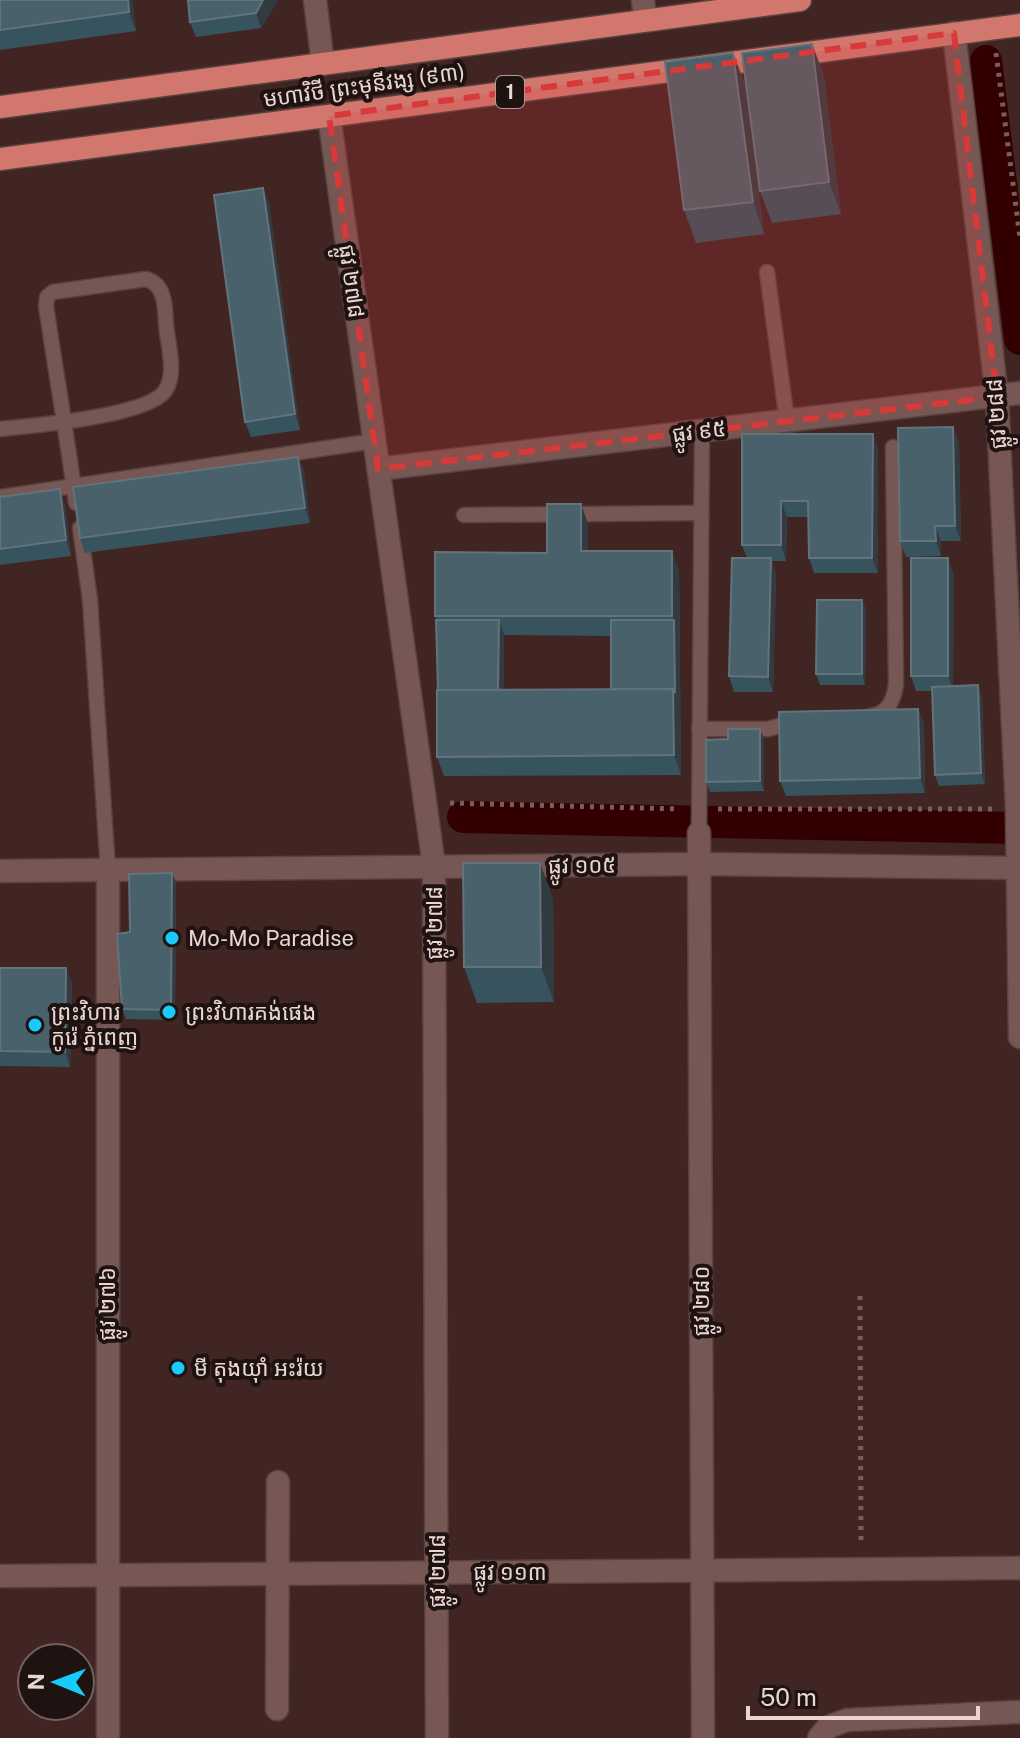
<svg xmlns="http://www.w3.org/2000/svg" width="1020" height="1738" font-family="'Public Sans','Noto Sans Khmer',sans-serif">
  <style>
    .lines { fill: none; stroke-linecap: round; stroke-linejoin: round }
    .canal { stroke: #320001; stroke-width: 32 }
    .service-casing { stroke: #59423f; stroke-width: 17 }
    .minor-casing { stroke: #59423f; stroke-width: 25 }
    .tertiary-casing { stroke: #59423f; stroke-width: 25 }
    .trunk-casing { stroke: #59423f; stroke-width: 25 }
    .path { stroke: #785f5c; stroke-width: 5; stroke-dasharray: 4 6; stroke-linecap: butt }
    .service { stroke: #775753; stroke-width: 14 }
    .minor { stroke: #775753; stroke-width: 22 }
    .tertiary { stroke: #775753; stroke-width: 22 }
    .trunk { stroke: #d2776e; stroke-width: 22 }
    .wall { fill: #36535e; fill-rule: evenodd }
    .shaded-wall { fill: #323b41 }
    .building { fill: #49616a; stroke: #62737b; stroke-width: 2 }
    .marked { fill: #d83939; fill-opacity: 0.2; stroke: #d83939; stroke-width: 6; stroke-dasharray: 16 10; stroke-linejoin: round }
    .poi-dot { fill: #19cafc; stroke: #1f1311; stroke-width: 3 }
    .labels { text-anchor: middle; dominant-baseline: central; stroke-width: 8; stroke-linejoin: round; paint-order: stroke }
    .shield { fill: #1f1311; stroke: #ac9c99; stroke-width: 2 }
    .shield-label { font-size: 20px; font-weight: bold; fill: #e9d6d3 }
    .street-label { font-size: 22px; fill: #e9d6d3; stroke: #1f1311 }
    .poi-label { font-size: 22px; fill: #e9d6d3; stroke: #1f1311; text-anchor: start }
  </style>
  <rect width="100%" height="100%" fill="#412522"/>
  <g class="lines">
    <g class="canal">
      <polyline points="986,61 1020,339"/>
      <polyline points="463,817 1020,828"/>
    </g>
    <defs>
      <g id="service">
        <polyline points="767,272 787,421"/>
        <path d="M0 429C32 426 147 416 165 391 177 374 168 345 166 325 165 307 166 285 146 279L53 292 47 297 46 306C56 372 67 437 76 503"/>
        <polyline points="0,497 374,441"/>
        <polyline points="464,515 701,513"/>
        <polyline points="80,528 90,600 108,870"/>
        <path d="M870 716C888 714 894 700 896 684L893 447"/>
        <polyline points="699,729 768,729 797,721"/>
        <polyline points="699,833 702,431"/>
      </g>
      <g id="minor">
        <polyline points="315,0 323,64"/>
        <polyline points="643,0 645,20"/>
        <polyline points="954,33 997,397 1017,809 1020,1037"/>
        <polyline points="329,116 434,866 437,1738"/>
        <polyline points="378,469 1020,393"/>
        <polyline points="699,833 703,1738"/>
        <polyline points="0,1576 1020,1568"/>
        <polyline points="277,1709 278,1482"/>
        <polyline points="108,1738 108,870"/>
        <polyline points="819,1738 828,1727 847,1720 1020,1712"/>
      </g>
      <polyline id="tertiary" points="0,871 699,864 1020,868"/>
      <g id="trunk">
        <polyline points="0,107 800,0"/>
        <polyline points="0,159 1020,25"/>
      </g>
    </defs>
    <use href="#service" class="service-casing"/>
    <use href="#minor" class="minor-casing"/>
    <use href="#tertiary" class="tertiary-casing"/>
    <use href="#trunk" class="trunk-casing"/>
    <g class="path">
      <polyline points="996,53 1020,238"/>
      <polyline points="450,803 680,809"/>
      <polyline points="718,809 992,809"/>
      <polyline points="860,1296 861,1544"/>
    </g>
    <use href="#service" class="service"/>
    <use href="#minor" class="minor"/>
    <use href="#tertiary" class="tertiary"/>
    <use href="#trunk" class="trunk"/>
  </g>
  <g class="wall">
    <polygon points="0,0 132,0 136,31 0,50"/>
    <polygon points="188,0 278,0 261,28 196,37 190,22"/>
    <polygon points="812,44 824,76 841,214 772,223 760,191"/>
    <polygon points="733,53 745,85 764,234 696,243 684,210"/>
    <polygon points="263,188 269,203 300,430 251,437 245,422"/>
    <polygon points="953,427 959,443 961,541 941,541 941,556 906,557 900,541"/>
    <polygon points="742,434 878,449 878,573 814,573 809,558 809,517 787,517 786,561 771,561 776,573 773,692 734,692 729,676 747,558 742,545"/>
    <polygon points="298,457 304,472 310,523 85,553 80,538"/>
    <polygon points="0,497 65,505 71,556 0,565"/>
    <path d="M588 524V551L679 570 681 775 444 776 437 757 438 690 437 620 435 616 547 553ZM504 635 611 636V689L504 690Z"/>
    <polygon points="954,574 953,686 982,696 985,784 939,786 935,775 932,691 916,691 911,676"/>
    <polygon points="862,600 866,610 865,685 820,685 816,674"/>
    <polygon points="918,709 924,724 925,793 786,796 780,781"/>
    <polygon points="760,729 764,739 764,791 710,792 706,782 728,739"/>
    <polygon points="172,873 176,883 175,1020 126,1019 122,1009 130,932"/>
    <polygon points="553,898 554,1002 477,1003 464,967"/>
    <polygon points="0,968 72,983 70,1067 0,1066"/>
  </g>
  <g class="shaded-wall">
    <polygon points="128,0 132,0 136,31 129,12"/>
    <polygon points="263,0 278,0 261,28 256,13"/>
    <polygon points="812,44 824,76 841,214 829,182"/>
    <polygon points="733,53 745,85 764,234 753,202"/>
    <polygon points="263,188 269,203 300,430 295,414"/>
    <polygon points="953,427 959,443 961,541 955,526"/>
    <polygon points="873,434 878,449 878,573 872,558"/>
    <polygon points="298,457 304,472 310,523 305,508"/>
    <polygon points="60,489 65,505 71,556 66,540"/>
    <polygon points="781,501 787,517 786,561 781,545"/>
    <polygon points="581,504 588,524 588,570 581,551"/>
    <polygon points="935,526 941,541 941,556 936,541"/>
    <polygon points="672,551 679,570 681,775 674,755"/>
    <polygon points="771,558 776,573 773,692 768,677"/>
    <polygon points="948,558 954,574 953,691 948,676"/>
    <polygon points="862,600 866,610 865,685 862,674"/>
    <polygon points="499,620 504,635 504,709 498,694"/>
    <polygon points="978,685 982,696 985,784 981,773"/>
    <polygon points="918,709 924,724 925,793 920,778"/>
    <polygon points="760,729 764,739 764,791 760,781"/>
    <polygon points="540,863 553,898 554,1002 541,967"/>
    <polygon points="172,873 176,883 175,1020 171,1010"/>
    <polygon points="66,968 72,983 70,1067 65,1052"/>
  </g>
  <g class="building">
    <polygon points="0,0 128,0 129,12 0,30"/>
    <polygon points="188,0 263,0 256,13 190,22"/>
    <polygon points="812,44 829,182 760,191 742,53"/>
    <polygon points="733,53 753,202 684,210 665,62"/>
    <polygon points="263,188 295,414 245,422 214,195"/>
    <polygon points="953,427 955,526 935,526 936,541 900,541 898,428"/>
    <polygon points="742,434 873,434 872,558 809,558 808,501 781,501 781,545 742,545"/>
    <polygon points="298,457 305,508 80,538 73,487"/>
    <polygon points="60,489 66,540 0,549 0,497"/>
    <polygon points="547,504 581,504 581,551 672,551 672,616 435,616 435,552 547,553"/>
    <polygon points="732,558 771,558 768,677 729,676"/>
    <rect x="911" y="558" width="37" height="118"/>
    <polygon points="817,600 862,600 862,674 816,674"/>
    <polygon points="436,620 499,620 498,690 438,690"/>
    <polygon points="611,620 674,620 675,693 673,689 611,689"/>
    <polygon points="978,685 981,773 935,775 932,687"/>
    <polygon points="673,689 674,755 437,757 437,690"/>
    <polygon points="918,709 920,778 780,781 779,712"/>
    <polygon points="728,729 760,729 760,781 706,782 706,740 728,739"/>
    <polygon points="463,863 540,863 541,967 464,967"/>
    <polygon points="172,873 171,1010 122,1009 117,934 130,932 129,874"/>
    <polygon points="0,968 66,968 65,1052 0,1051"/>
  </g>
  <path class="marked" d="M954 33 997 397 378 469 329 116Z"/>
  <g class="poi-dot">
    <circle cx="172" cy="938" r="8"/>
    <circle cx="169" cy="1012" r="8"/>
    <circle cx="35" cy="1025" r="8"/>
    <circle cx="178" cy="1368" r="8"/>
  </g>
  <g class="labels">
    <rect class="shield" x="496" y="76" width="28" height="32" rx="6"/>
    <g class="shield-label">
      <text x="510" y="92">1</text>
    </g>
    <g class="street-label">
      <text transform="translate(364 85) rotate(-8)">មហាវិថី ព្រះមុនីវង្ស (៩៣)</text>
      <text transform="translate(352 281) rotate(82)">ផ្លូវ ២៧៨</text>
      <text transform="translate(996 414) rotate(-94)">ផ្លូវ ២៨៨</text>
      <text transform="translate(699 431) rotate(-7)">ផ្លូវ ៩៥</text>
      <text transform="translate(582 865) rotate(-1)">ផ្លូវ ១០៥</text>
      <text transform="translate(434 923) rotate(-90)">ផ្លូវ ២៧៨</text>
      <text transform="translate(701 1301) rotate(-90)">ផ្លូវ ២៨០</text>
      <text transform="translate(107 1304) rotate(-90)">ផ្លូវ ២៧៦</text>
      <text transform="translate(437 1571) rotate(-90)">ផ្លូវ ២៧៨</text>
      <text x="510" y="1572">ផ្លូវ ១១៣</text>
    </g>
    <g class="poi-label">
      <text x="188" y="938">Mo-Mo Paradise</text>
      <text x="51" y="1012">ព្រះវិហារ<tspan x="51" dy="25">កូរ៉េ ភ្នំពេញ</tspan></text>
      <text x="185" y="1012">ព្រះវិហារគង់ផេង</text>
      <text x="194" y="1368">មី តុងយ៉ាំ អះរ៉យ</text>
    </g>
  </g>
  <g transform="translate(56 1682) rotate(271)"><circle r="38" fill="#1f1311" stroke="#70615f" stroke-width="2"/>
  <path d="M0-6L14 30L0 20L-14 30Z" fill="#19cafc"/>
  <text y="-12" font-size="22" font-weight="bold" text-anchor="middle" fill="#e9d6d3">N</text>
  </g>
  <path d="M748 1706v12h230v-12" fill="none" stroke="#e9d6d3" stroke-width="4"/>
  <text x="760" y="1706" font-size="24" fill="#e9d6d3" stroke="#1f1311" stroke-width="6" paint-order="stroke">50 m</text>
</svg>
